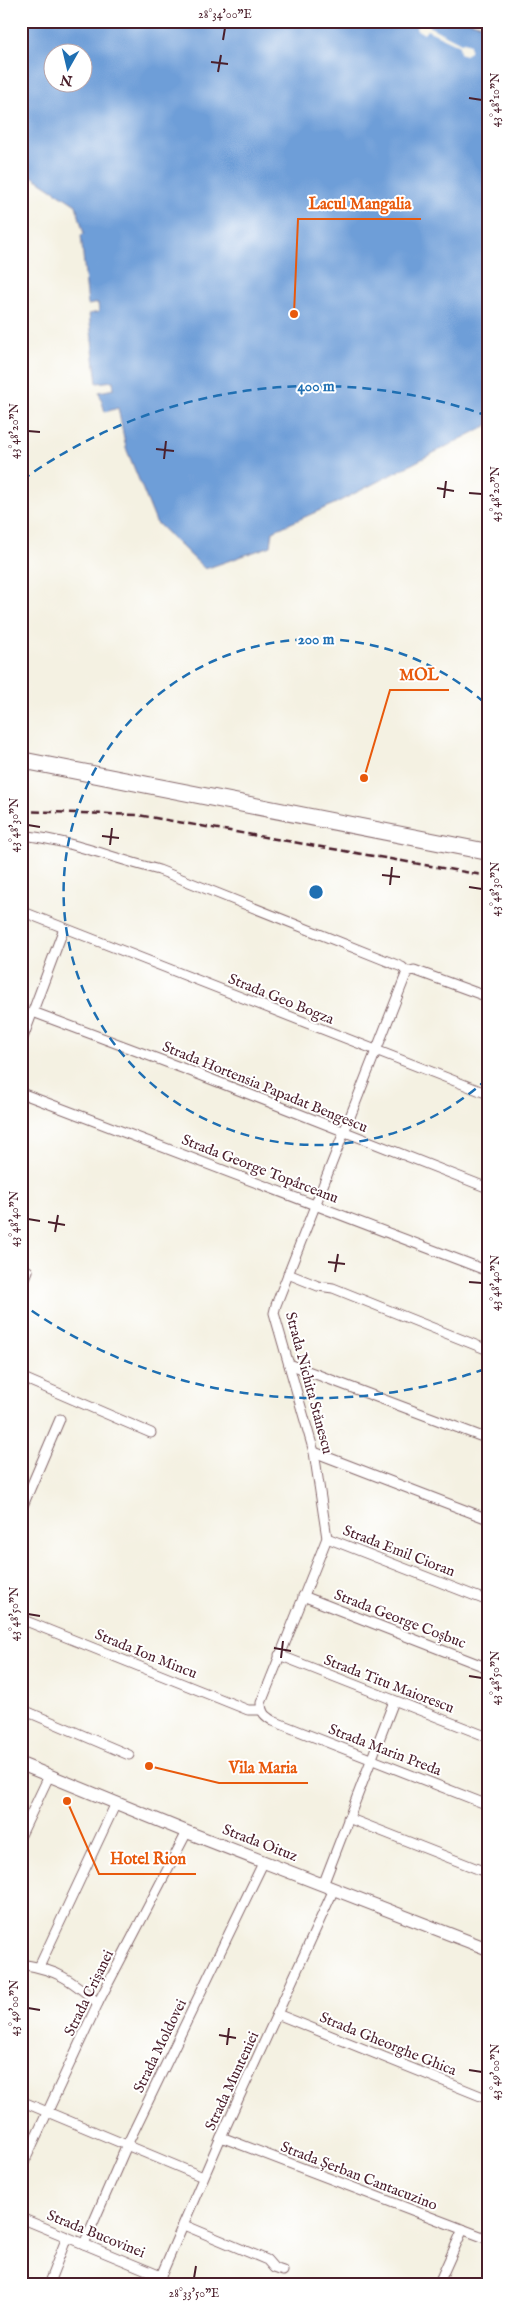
<svg xmlns="http://www.w3.org/2000/svg" width="509" height="2306" font-family="'IM FELL English',serif">
  <style>
    .water { fill: #6e9ed8; stroke: #5c5e82; fill-rule: evenodd }
    .pier { fill: #f4f1e2 }
    .lines { fill: none; stroke-linecap: round; stroke-linejoin: round }
    .street-casing { stroke: #86686b; stroke-width: 11 }
    .secondary-casing { stroke: #86686b; stroke-width: 14 }
    .highway-casing { stroke: #86686b; stroke-width: 18 }
    .street { stroke: #fff; stroke-width: 9 }
    .secondary { stroke: #fff; stroke-width: 12 }
    .highway { stroke: #fff; stroke-width: 16 }
    .rail { stroke: #4a1f2b; stroke-width: 2.5; stroke-dasharray: 8 4; stroke-linecap: butt }
    .ticks { fill: none; stroke: #4a1f2b; stroke-width: 2 }
    .ring { fill: none; stroke: #1f6fb2; stroke-width: 2.5; stroke-dasharray: 9 6 }
    .labels { text-anchor: middle; dominant-baseline: central; stroke-width: 4; stroke-linejoin: round; paint-order: stroke }
    .street-label { font-size: 15px; fill: #4a1f2b; stroke: #fff }
    .centre { fill: #1f6fb2; stroke: #fff; stroke-width: 2.5 }
    .ring-label { font-size: 15px; text-anchor: middle; font-weight: bold; fill: #1f6fb2; stroke: #fff; stroke-width: 4; stroke-linejoin: round; paint-order: stroke }
    .leader { fill: none; stroke: #e8590c; stroke-width: 2 }
    .callout-dot { fill: #e8590c; stroke: #fff; stroke-width: 2 }
    .callout-label { font-size: 16px; text-anchor: middle; font-weight: bold; fill: #e8590c; stroke: #fff; stroke-width: 4; stroke-linejoin: round; paint-order: stroke }
    .neatline { fill: none; stroke: #4a1f2b; stroke-width: 2 }
    .ticks-label { font-size: 12px; text-anchor: middle; fill: #4a1f2b }
  </style>
  <rect width="100%" height="100%" fill="#fff"/>
  <filter id="ink" filterUnits="userSpaceOnUse"><feTurbulence type="fractalNoise" baseFrequency=".02" numOctaves="2"/><feDisplacementMap in="SourceGraphic" scale="10" xChannelSelector="R" yChannelSelector="G"/><feConvolveMatrix kernelMatrix="1 2 1 2 8 2 1 2 1" color-interpolation-filters="sRGB"/></filter>
  <filter id="wash" filterUnits="userSpaceOnUse"><feTurbulence type="fractalNoise" baseFrequency=".0096" numOctaves="4" result="noise"/><feDisplacementMap in="SourceGraphic" scale="20" xChannelSelector="R" yChannelSelector="G"/><feGaussianBlur stdDeviation="1.12" result="paint"/><feColorMatrix in="noise" values="0 0 0 0 0 0 0 0 0 0 0 0 0 0 0 0 0 1.4 0 .05"/><feComposite in="paint" operator="in"/></filter>
  <g filter="url(#wash)">
    <rect width="100%" height="100%" fill="#f4f1e2"/>
    <path class="water" d="M21 21H467L488 26V425L334 504 273 531 271 546 205 569 156 522 126 448 118 408 105 412 99 392 114 389 113 381 97 383 89 314 99 312 98 303 88 305 81 235 84 234 76 205 21 169ZM52 52H82V82H52Z"/>
    <polygon class="pier" points="413,21 429,21 430,27 461,43 464,42 470,44 470,52 465,55 460,53 459,45 427,30 424,34 416,29 417,23"/>
  </g>
  <g filter="url(#ink)">
    <g class="lines">
      <defs>
        <g id="street">
          <path d="M21 835C69 840 112 858 159 870L402 967 407 972 276 1305 274 1313 278 1327 314 1452 327 1538 261 1703C261 1713 265 1716 273 1721L488 1805"/>
          <polyline points="21,911 488,1094"/>
          <polyline points="407,972 414,970 488,997"/>
          <polyline points="33,1012 190,1071 488,1188"/>
          <polyline points="21,1043 64,928"/>
          <polyline points="21,1093 488,1271"/>
          <polyline points="21,1268 28,1271 21,1288"/>
          <polyline points="288,1274 318,1286 333,1288 488,1350"/>
          <polyline points="289,1364 488,1439"/>
          <polyline points="21,1377 151,1433"/>
          <polyline points="314,1452 488,1519"/>
          <polyline points="21,1510 60,1419"/>
          <polyline points="327,1538 488,1601"/>
          <polyline points="303,1596 488,1668"/>
          <polyline points="21,1619 248,1710 261,1710"/>
          <polyline points="279,1655 488,1737"/>
          <polyline points="21,1709 129,1755"/>
          <polyline points="348,1818 488,1873"/>
          <polyline points="21,1835 49,1776"/>
          <polyline points="323,1885 394,1701"/>
          <path d="M21 1964C58 1970 70 1979 98 2003"/>
          <polyline points="39,1967 116,1803"/>
          <polyline points="277,2014 488,2099"/>
          <polyline points="21,2101 203,2177"/>
          <polyline points="221,2137 488,2239"/>
          <polyline points="21,2169 98,2003 187,1832"/>
          <polyline points="21,2218 161,2276"/>
          <polyline points="184,2225 267,2260 274,2268 283,2271"/>
          <polyline points="84,2244 127,2145 264,1861"/>
          <polyline points="48,2285 67,2237"/>
          <polyline points="157,2285 221,2137 334,1889"/>
          <polyline points="438,2285 463,2229"/>
        </g>
        <polyline id="secondary" points="21,1764 187,1832 488,1949"/>
        <polyline id="highway" points="21,760 488,852"/>
      </defs>
      <use href="#street" class="street-casing"/>
      <use href="#secondary" class="secondary-casing"/>
      <use href="#highway" class="highway-casing"/>
      <use href="#street" class="street"/>
      <use href="#secondary" class="secondary"/>
      <use href="#highway" class="highway"/>
      <polyline class="rail" points="21,811 138,815 488,876"/>
    </g>
  </g>
  <path class="ticks" d="M223 40 225 28M211 62 228 64M218 72 221 55M469 98 482 100M28 431 40 432M156 449 174 451M164 459 166 441M437 488 454 491M469 493 482 494M444 498 446 481M28 825 40 827M102 836 119 838M110 845 112 828M382 875 400 877M390 885 392 867M469 887 482 889M28 1219 40 1221M48 1222 65 1225M55 1232 58 1215M328 1262 345 1264M335 1272 338 1254M469 1282 482 1283M28 1614 40 1616M274 1648 291 1651M281 1658 283 1641M469 1676 482 1678M28 2008 40 2010M219 2035 236 2038M227 2045 229 2028M469 2070 482 2072M194 2278 196 2266"/>
  <g class="ring">
    <path d="M487 1079A253 253 0 1 1 487 705"/>
    <path d="M485 1369A506 506 0 0 1 22 1304M22 480A506 506 0 0 1 485 415"/>
  </g>
  <g class="labels">
    <g class="street-label">
      <text transform="translate(281 999) rotate(22)">Strada Geo Bogza</text>
      <text transform="translate(265 1087) rotate(22)">Strada Hortensia Papadat Bengescu</text>
      <text transform="translate(260 1169) rotate(21)">Strada George Topârceanu</text>
      <text transform="translate(309 1383) rotate(75)">Strada Nichita Stănescu</text>
      <text transform="translate(399 1551) rotate(21)">Strada Emil Cioran</text>
      <text transform="translate(400 1619) rotate(21)">Strada George Coșbuc</text>
      <text transform="translate(146 1654) rotate(22)">Strada Ion Mincu</text>
      <text transform="translate(389 1684) rotate(21)">Strada Titu Maiorescu</text>
      <text transform="translate(385 1750) rotate(21)">Strada Marin Preda</text>
      <text transform="translate(260 1843) rotate(21)">Strada Oituz</text>
      <text transform="translate(89 1993) rotate(-64)">Strada Crișanei</text>
      <text transform="translate(388 2044) rotate(22)">Strada Gheorghe Ghica</text>
      <text transform="translate(160 2046) rotate(-64)">Strada Moldovei</text>
      <text transform="translate(232 2081) rotate(-65)">Strada Munteniei</text>
      <text transform="translate(359 2176) rotate(21)">Strada Șerban Cantacuzino</text>
      <text transform="translate(96 2234) rotate(22)">Strada Bucovinei</text>
    </g>
  </g>
  <circle cx="316" cy="892" r="8" class="centre"/>
  <g class="ring-label">
    <text x="316" y="391">400 m</text>
    <text x="316" y="644">200 m</text>
  </g>
  <path class="leader" d="M294 314L298 219H421M364 778L390 690H449M149 1766L219 1783H308M67 1801L99 1874H196"/>
  <g class="callout-dot">
    <circle cx="294" cy="314" r="5"/>
    <circle cx="364" cy="778" r="5"/>
    <circle cx="149" cy="1766" r="5"/>
    <circle cx="67" cy="1801" r="5"/>
  </g>
  <g class="callout-label">
    <text x="360" y="209">Lacul Mangalia</text>
    <text x="419" y="680">MOL</text>
    <text x="263" y="1773">Vila Maria</text>
    <text x="148" y="1864">Hotel Rion</text>
  </g>
  <rect width="509" height="2306" fill="none" stroke="#fff" stroke-width="55"/>
  <g transform="translate(68 68) rotate(188)"><circle r="24" fill="#ffffff" stroke="#b7a5aa"/>
  <path d="M0-4L9 19L0 12L-9 19Z" fill="#1f6fb2"/>
  <text y="-8" font-size="14" font-weight="bold" text-anchor="middle" fill="#4a1f2b">N</text>
  </g>
  <rect x="28" y="28" width="454" height="2250" class="neatline"/>
  <g class="ticks-label">
    <text x="225" y="18">28°34'00"E</text>
    <text transform="translate(495 100) rotate(-90)" y="4">43°48'10"N</text>
    <text transform="translate(14 431) rotate(-90)" y="4">43°48'20"N</text>
    <text transform="translate(495 494) rotate(-90)" y="4">43°48'20"N</text>
    <text transform="translate(14 825) rotate(-90)" y="4">43°48'30"N</text>
    <text transform="translate(495 889) rotate(-90)" y="4">43°48'30"N</text>
    <text transform="translate(14 1219) rotate(-90)" y="4">43°48'40"N</text>
    <text transform="translate(495 1283) rotate(-90)" y="4">43°48'40"N</text>
    <text transform="translate(14 1614) rotate(-90)" y="4">43°48'50"N</text>
    <text transform="translate(495 1678) rotate(-90)" y="4">43°48'50"N</text>
    <text transform="translate(14 2008) rotate(-90)" y="4">43°49'00"N</text>
    <text transform="translate(495 2072) rotate(-90)" y="4">43°49'00"N</text>
    <text x="194" y="2297">28°33'50"E</text>
  </g>
</svg>
